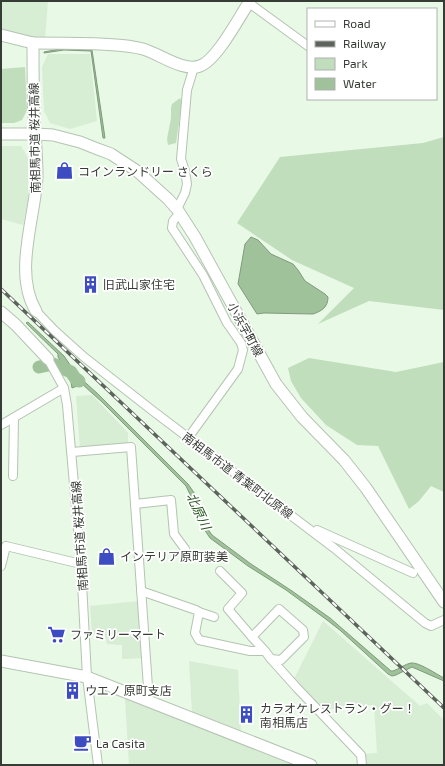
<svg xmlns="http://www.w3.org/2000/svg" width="445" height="766" font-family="'Exo 2','Noto Sans JP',sans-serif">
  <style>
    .built { fill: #d7edd4 }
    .green { fill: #c0ddbc }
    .water { fill: #9fc29a; stroke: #809a7c }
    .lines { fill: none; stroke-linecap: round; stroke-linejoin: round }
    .river { stroke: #9fc29a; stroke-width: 13 }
    .street-casing { stroke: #b4c4b2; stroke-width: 10 }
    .secondary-casing { stroke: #b4c4b2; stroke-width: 13 }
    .street { stroke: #fff; stroke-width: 8 }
    .secondary { stroke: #fff; stroke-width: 11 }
    .rail-casing { stroke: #5c645b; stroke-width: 3.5 }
    .rail { stroke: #fff; stroke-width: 2; stroke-dasharray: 6; stroke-linecap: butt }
    .labels { text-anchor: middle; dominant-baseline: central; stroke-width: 3.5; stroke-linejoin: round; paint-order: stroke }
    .street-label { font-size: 12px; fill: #373d36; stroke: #fff }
    .poi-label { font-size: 12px; fill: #373d36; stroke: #fff; text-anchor: start }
    .water-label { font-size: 13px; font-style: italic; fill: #2c5b26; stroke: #fff }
  </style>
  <rect width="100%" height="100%" fill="#e8f9e6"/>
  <g class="built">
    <polygon points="1,1 48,1 45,38 26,37 1,30"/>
    <polygon points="48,54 90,54 97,121 70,129 50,123 44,111 42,67"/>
    <polygon points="1,146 21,146 28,158 28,200 23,225 1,219"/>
    <polygon points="92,395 128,433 128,444 80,449 76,396"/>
    <polygon points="139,601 144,658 122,659 122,645 107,644 105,636 92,634 90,606"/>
    <polygon points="323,621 420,706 427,703 444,720 444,765 365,765 365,754 377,753 374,705 320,710 287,675 295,677"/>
    <polygon points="189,661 238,670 241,733 192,713"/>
    <polygon points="125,698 295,765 129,765"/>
  </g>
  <g class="green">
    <polygon points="25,67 27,110 22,120 14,123 1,123 1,69"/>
    <polygon points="180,98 182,102 176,143 168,145 167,139 171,118 171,108 172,104"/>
    <polygon points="444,137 444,310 369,301 318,324 354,288 292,260 237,223 280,157 423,143"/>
    <polygon points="309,358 396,372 444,362 444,492 431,486 419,501 409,509 378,446 357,445 326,425 301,398 291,381 288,368"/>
  </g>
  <g class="water">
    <polygon points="60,49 92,50 105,138 103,138 91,51 64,50 44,53 44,52"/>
    <path d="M251 237 258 240 271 254 293 264 298 270 305 281 325 294 328 297C328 307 322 311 313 314L264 313 257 314 238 284 245 244Z"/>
    <path d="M28 322 64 356 77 375 98 394 188 484 195 494 207 528 212 535 251 564 292 591 330 618 391 671H393C399 669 405 664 411 663 419 662 436 674 444 678V681L412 667 396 675 392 676 388 674 341 631 327 620 286 590 248 566 210 538 204 529 196 507 186 486 102 402 82 384 72 388 70 376 58 357V354L26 323Z"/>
  </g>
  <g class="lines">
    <polyline class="river" points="39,367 53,364 71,372 75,378 79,381"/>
    <defs>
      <g id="street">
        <polyline points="249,3 308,46"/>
        <polyline points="177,209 185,193 187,184 185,171 181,159 187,90 194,67"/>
        <polyline points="180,213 173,221 172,228 203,275 227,323 241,343 243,350 238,369 188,438"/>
        <polyline points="36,311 54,330 84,357 153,411 334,548 425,623 431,626 444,620"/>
        <polyline points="48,359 64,388 67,405 81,564 87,677 98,765"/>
        <polyline points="1,425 64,388"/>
        <polyline points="72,452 131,447 149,701"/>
        <polyline points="13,476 14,418"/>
        <polyline points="135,504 171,500 174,534 185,549"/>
        <polyline points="317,530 413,573"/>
        <polyline points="1,566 6,546 81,564"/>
        <polyline points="220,571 242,593 228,609 252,637"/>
        <polyline points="141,591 196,610 199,612 195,633 199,640 250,651 265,651 271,659 281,660 304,637 303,630 279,609 252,637 265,651"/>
        <polyline points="199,612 214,617"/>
        <polyline points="271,659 297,688 361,755 362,765"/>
      </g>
      <g id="secondary">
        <path d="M1 35 33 43C33 67 33 92 34 116 35 136 37 156 37 177 35 218 13 273 36 311"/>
        <path d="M33 43C55 43 78 43 100 44 115 45 129 45 143 49 160 54 183 72 200 66 217 60 239 17 250 1"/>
        <polyline points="1,134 36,134 53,135 80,142 95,148 111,154 137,171 168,199 177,209 195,237 276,384 302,417 344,460 366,488 444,602"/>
        <polyline points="1,312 16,325 48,359"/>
        <polyline points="1,661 87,677 311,765"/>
      </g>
    </defs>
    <use href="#street" class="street-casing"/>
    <use href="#secondary" class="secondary-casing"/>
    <use href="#street" class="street"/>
    <use href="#secondary" class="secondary"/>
    <defs>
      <polyline id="rail" points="1,289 444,708"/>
    </defs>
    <use href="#rail" class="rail-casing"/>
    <use href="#rail" class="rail"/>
  </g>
  <defs>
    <symbol id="shop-bare" viewBox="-9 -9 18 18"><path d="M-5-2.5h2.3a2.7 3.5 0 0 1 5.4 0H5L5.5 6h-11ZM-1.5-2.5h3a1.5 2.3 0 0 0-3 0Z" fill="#3d4dc1" stroke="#fff" stroke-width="2.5" paint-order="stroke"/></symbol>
    <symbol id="building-bare" viewBox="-9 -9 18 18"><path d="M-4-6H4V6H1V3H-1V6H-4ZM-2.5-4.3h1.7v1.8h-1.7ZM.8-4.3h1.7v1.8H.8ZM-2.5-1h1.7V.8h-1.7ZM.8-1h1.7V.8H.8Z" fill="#3d4dc1" stroke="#fff" stroke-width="2.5" paint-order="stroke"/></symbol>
    <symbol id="supermarket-bare" viewBox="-9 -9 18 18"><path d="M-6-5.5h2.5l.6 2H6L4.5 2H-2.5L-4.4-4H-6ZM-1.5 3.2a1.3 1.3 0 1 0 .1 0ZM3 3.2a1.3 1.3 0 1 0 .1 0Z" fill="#3d4dc1" stroke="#fff" stroke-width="2.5" paint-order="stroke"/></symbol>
    <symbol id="cafe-bare" viewBox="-9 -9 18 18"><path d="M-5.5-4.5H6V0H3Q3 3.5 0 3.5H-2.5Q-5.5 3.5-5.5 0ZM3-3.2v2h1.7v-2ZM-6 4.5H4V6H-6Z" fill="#3d4dc1" stroke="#fff" stroke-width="2.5" paint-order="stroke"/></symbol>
  </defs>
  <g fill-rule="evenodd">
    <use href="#shop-bare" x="52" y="158" width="25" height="25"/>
    <use href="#building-bare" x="78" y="272" width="25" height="25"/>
    <use href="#shop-bare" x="94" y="544" width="25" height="25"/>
    <use href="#supermarket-bare" x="44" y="622" width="25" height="25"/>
    <use href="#building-bare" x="60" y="678" width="25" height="25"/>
    <use href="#building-bare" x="234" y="702" width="25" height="25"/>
    <use href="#cafe-bare" x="70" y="730" width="25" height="25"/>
  </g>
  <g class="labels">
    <g class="street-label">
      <text transform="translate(34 138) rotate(-91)">南相馬市道 桜井高線</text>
      <text transform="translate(246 329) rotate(61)">小浜字町線</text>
      <text transform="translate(238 475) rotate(37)">南相馬市道 青葉町北原線</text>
      <text transform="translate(79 536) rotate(-94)">南相馬市道 桜井高線</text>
    </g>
    <g class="poi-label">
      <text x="78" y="171">コインランドリー さくら</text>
      <text x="103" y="284">旧武山家住宅</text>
      <text x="120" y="556">インテリア原町装美</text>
      <text x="70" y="634">ファミリーマート</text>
      <text x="85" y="690">ウエノ 原町支店</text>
      <text x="260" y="708">カラオケレストラン・グー！<tspan x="260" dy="14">南相馬店</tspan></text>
      <text x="96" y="743">La Casita</text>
    </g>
    <g class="water-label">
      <text transform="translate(199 511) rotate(65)">北原川</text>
    </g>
  </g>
  <rect width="445" height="766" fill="none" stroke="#373d36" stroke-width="4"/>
  <rect x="307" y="8" width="130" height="92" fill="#ffffff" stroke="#afb1af"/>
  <rect x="315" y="21" width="20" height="6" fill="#ffffff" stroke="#afb1af"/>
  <text x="343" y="28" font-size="12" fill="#373d36">Road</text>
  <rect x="315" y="41" width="20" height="6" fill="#5c645b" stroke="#afb1af"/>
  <text x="343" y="48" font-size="12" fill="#373d36">Railway</text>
  <rect x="315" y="58" width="20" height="12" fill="#c0ddbc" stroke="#afb1af"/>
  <text x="343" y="68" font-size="12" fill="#373d36">Park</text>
  <rect x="315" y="78" width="20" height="12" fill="#9fc29a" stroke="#afb1af"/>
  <text x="343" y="88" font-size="12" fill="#373d36">Water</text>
</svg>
